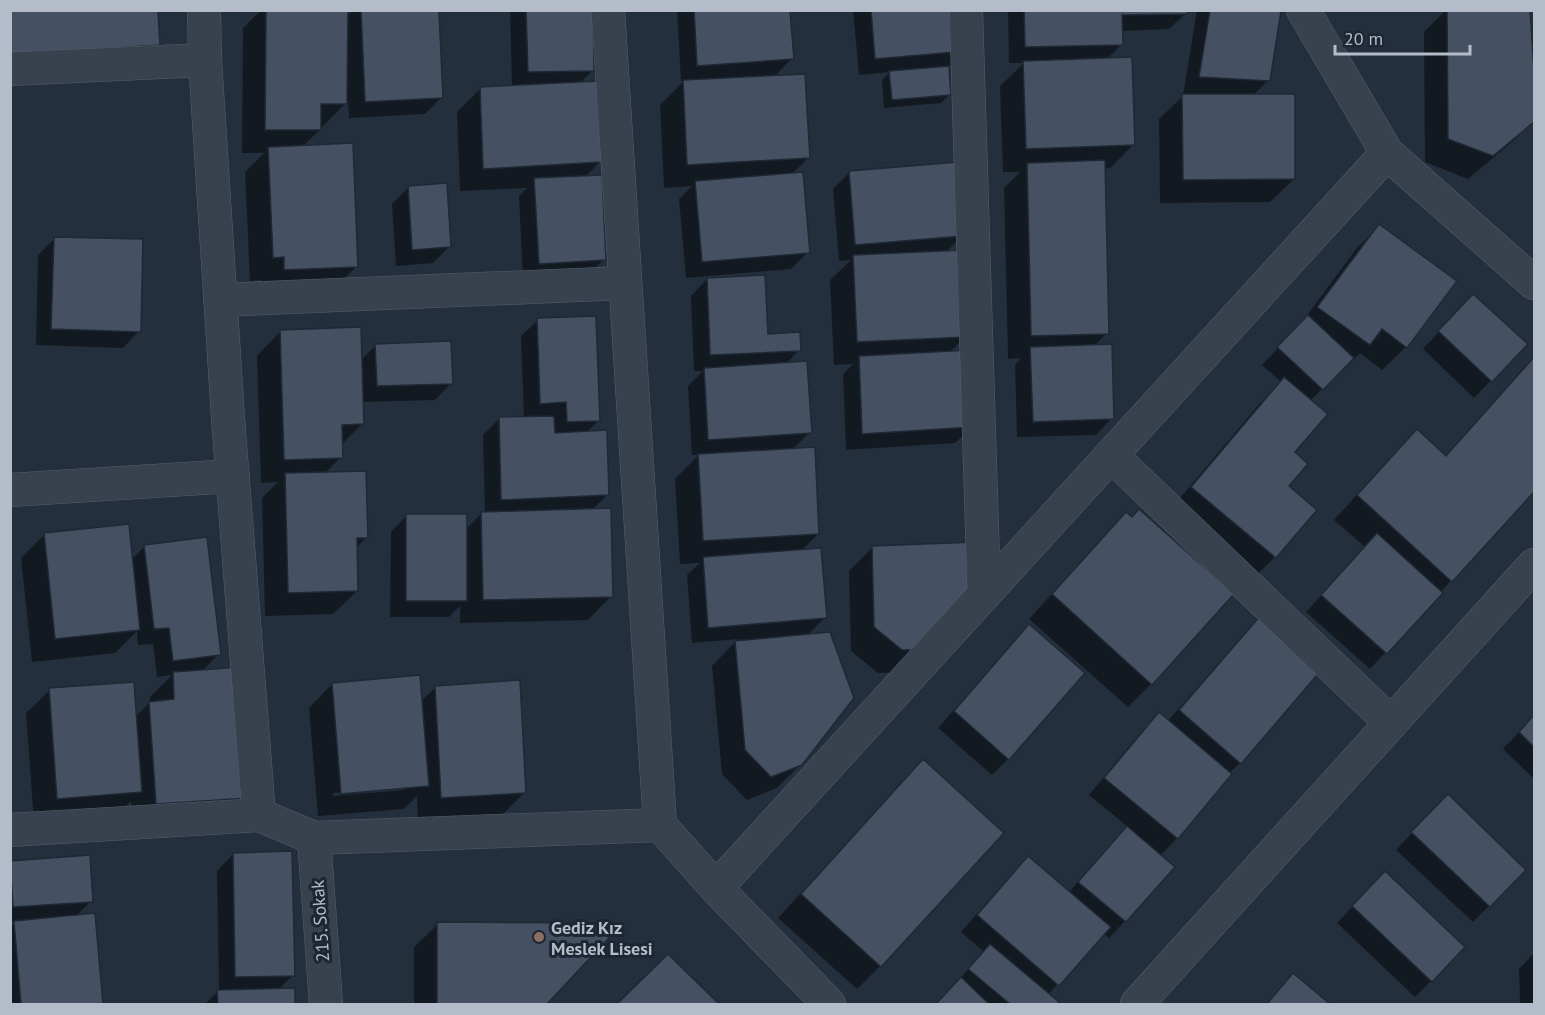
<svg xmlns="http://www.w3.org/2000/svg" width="1545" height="1015" font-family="'PT Sans',sans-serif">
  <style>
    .shadow { fill: #0007; fill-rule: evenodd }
    .building { fill: #455162; stroke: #1f2835; stroke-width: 1.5 }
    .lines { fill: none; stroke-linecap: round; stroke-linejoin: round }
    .minor-casing { stroke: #565f6c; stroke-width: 34 }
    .tertiary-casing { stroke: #565f6c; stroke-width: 34 }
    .minor { stroke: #38414e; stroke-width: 33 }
    .tertiary { stroke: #38414e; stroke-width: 33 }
    .education-dot { fill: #8d6e63; stroke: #1d2633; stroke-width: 2 }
    .labels { text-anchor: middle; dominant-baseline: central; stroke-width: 6; stroke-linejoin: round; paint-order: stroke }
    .street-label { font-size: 18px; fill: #b4bcc9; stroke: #1d2633 }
    .poi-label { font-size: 18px; font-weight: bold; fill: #b4bcc9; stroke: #1d2633; text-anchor: start }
  </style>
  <rect width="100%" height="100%" fill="#242f3e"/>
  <g class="shadow">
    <polygon points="261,10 346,10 346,17 353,10 437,10 441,98 425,114 349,118 348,101 322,127 320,127 320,130 303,146 357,266 333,290 261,293 261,280 250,281 245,172 264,153 242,153 243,28"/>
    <polygon points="512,10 592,10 593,70 580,83 600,162 585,177 604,259 588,276 523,280 519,196 527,188 460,191 457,112 480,89 512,87 510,12"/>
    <polygon points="677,10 789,10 792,58 774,77 808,158 792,174 808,252 791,269 686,278 679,199 692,186 664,188 660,105 684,81 681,81"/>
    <polygon points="853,10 962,10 965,50 949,67 949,95 941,103 884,108 882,80 890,72 859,75"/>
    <polygon points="1008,10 1186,10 1186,13 1169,29 1121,31 1122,44 1107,59 1133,145 1110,168 1103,169 1107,333 1094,346 1112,418 1096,435 1017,437 1015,365 1021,358 1008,359 1004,188 1020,172 1003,172 1000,86 1024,63 1009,63"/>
    <polygon points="1197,10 1276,10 1279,12 1268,80 1253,96 1294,179 1270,202 1160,203 1159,119 1183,96"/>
    <polygon points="1446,10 1529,10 1534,93 1534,120 1512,142 1468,179 1425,162 1424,32"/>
    <polygon points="850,172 962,236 945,253 966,336 949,353 972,427 955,443 846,450 843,374 853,364 834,365 830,280 851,260 839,261 833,189"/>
    <polygon points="409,187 449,247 433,263 396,266 392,204"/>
    <polygon points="1380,225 1406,347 1382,370 1360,353 1345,368 1344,367 1310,401 1293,453 1275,557 1252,580 1169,511 1260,403 1281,382 1262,365 1300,325 1356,249"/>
    <polygon points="55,238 139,331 123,348 36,345 38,255"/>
    <polygon points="707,279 767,336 799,350 786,364 810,432 792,450 818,534 801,551 825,617 807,636 801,764 777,788 747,800 722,774 712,666 738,639 692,643 687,575 700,563 680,564 675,479 699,455 692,455 688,386 703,371 694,371 691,296"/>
    <polygon points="1457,312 1525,345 1474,398 1423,349"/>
    <polygon points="538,320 599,420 586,433 607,495 592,510 611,596 588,620 460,623 460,606 449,617 390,617 391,532 407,515 466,529 482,513 485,513 483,435 499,419 524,418 521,336"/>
    <polygon points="280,332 360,361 376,345 451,383 435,400 362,402 363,423 341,445 341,457 325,473 367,537 356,548 357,591 333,614 265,616 262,498 278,482 261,483 257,356"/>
    <polygon points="1534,359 1534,490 1370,669 1306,612 1365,547 1334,520 1393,455 1417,432 1445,457 1514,379"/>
    <polygon points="1126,514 1151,684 1128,707 1029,619 1103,538"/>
    <polygon points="45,534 131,560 145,546 219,654 202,671 249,797 225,821 133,827 131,801 117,815 34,822 26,713 50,690 135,717 150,702 150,697 172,675 157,677 153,644 138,645 137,631 115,653 32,662 21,558"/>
    <polygon points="974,543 903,672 878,673 851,651 849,571 872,548"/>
    <polygon points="1261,617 1240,763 1229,773 1230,774 1177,838 1160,856 1172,867 1125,921 1109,938 1103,933 1048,995 1057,1002 1055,1004 937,1004 984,952 961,932 1011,875 1028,858 1068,893 1111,844 1128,827 1089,795 1142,731 1159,714 1167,722 1238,641"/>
    <polygon points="1029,626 1008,759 992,775 938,728 1013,643"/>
    <path d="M332 684 420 702 436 687 525 792 501 816 418 821 417 796 404 809 318 816 309 708ZM404 787V790L333 796V793Z"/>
    <polygon points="1534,716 1534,779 1503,749"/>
    <polygon points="900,785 880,966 857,989 778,918"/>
    <polygon points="1431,813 1524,870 1473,922 1396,850"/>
    <polygon points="233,854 293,975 278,990 294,990 294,1004 205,1004 219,991 217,871"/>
    <polygon points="10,862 91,901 75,917 94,915 102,1004 10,1004 10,927 16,922 10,922"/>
    <polygon points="1369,889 1431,981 1415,997 1337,923"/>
    <polygon points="438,924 620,924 545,1004 414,1004 414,947"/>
    <polygon points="1534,953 1534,1004 1520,1004 1519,969"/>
    <polygon points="668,956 716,1004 619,1004"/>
    <polygon points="1294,975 1327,1004 1267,1004"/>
  </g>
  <g class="building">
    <polygon points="10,10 158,10 160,45 10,55"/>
    <polygon points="266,10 348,10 347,104 321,104 321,130 265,130"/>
    <polygon points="361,10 439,10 443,98 365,102"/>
    <polygon points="526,10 593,10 594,71 528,72"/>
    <polygon points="694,10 790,10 794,59 697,66"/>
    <polygon points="871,10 964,10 967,51 875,59"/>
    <polygon points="1024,10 1187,10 1187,14 1122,15 1123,45 1025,47"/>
    <polygon points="1210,10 1281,11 1270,81 1199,77"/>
    <polygon points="1447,10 1530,10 1534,71 1534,122 1493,156 1448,139"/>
    <polygon points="1132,57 1135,145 1026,149 1023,61"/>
    <polygon points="949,66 951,95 892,100 889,71"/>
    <polygon points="805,74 810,158 687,165 683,80"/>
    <polygon points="598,81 602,162 483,169 480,87"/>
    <polygon points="1182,94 1295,94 1295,179 1183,180"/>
    <polygon points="353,143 358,267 284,270 284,257 273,258 268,147"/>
    <polygon points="1105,160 1109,334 1031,336 1027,163"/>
    <polygon points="958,162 963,236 855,245 849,171"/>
    <polygon points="803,172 810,253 702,262 695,181"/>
    <polygon points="602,175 606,260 539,264 534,178"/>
    <polygon points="447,183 451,247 412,250 408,186"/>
    <polygon points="1379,224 1457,281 1407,348 1382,329 1370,345 1317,307"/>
    <polygon points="54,237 143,239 141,332 51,329"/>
    <polygon points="964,250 967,337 857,342 853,255"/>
    <polygon points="765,275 768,334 800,332 801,351 710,355 707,278"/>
    <polygon points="1473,294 1528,344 1492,382 1438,331"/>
    <polygon points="1308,315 1354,358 1323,390 1277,347"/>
    <polygon points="596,316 600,421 567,422 566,402 540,404 537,318"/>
    <polygon points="361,327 364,424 342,425 343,458 284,460 280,330"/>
    <polygon points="451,341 453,384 377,386 375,344"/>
    <polygon points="1112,344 1114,419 1033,422 1030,347"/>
    <polygon points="970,350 973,427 862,434 859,356"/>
    <polygon points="1534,357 1534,492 1452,582 1357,495 1417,429 1446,456"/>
    <polygon points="807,361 812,433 708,440 704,368"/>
    <polygon points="1284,377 1328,414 1295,452 1308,464 1289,486 1317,510 1276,558 1191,487"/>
    <polygon points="554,416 555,433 607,430 609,495 501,500 499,417"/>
    <polygon points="815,447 819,534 703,541 698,454"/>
    <polygon points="366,471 368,538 357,538 358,591 288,593 285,473"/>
    <polygon points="611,508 613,597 483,600 481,512"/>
    <polygon points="1139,509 1234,594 1152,685 1052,594 1126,512 1132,517"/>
    <rect x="406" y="514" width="61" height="87"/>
    <polygon points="129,524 140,630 55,639 44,533"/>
    <polygon points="1377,533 1443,593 1387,654 1321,595"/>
    <polygon points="207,537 221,655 173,661 169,628 154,629 144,545"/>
    <polygon points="976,542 977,599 928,649 902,650 874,627 872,546"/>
    <polygon points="821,548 827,618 708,628 703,557"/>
    <polygon points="1261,615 1323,668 1241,764 1179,710"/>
    <polygon points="1029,624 1085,673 1009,760 954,711"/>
    <polygon points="830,632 854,698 802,765 771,777 745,750 735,641"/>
    <polygon points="241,667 250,798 156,804 149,702 174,699 173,672"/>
    <polygon points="420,675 429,786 341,794 332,683"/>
    <polygon points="520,680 526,793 441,798 435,686"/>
    <polygon points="134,682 142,792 57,799 49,688"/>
    <polygon points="1159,712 1232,774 1178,839 1104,778"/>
    <polygon points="1534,715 1534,747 1519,732"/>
    <polygon points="923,759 1004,833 881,967 801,894"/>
    <polygon points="1448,794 1526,870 1490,907 1411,832"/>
    <polygon points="1127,826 1175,867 1126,922 1078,882"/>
    <polygon points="292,851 295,976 235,977 233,853"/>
    <polygon points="90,855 93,902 13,907 10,861"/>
    <polygon points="1028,856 1111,927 1059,986 977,915"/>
    <polygon points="1385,871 1465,947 1432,982 1352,906"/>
    <polygon points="95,913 103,1004 21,1004 14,921"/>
    <polygon points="437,922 623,923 547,1004 437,1004"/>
    <polygon points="990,944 1059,1002 1057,1004 1010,1004 968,969"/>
    <polygon points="668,954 719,1004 617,1004"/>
    <polygon points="1293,973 1330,1004 1267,1004"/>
    <polygon points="961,977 989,1004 936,1004"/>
    <polygon points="295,988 295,1004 218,1004 217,990"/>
  </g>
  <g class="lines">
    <defs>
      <g id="minor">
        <polyline points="204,10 205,60 228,418 259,815"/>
        <polyline points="608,10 660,825 716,888 829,1004"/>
        <polyline points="966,10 984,594"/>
        <polyline points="1303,10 1387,153 1534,283"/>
        <polyline points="10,69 205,60"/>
        <polyline points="220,300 625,283"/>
        <polyline points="1111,455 1391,723"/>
        <polyline points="10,490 233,476"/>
        <polyline points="10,830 259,815 314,838 660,825"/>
        <polyline points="314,838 326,1004"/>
        <polyline points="716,888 1387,153"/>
      </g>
      <polyline id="tertiary" points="1137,1004 1534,565"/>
    </defs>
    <use href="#minor" class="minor-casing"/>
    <use href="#tertiary" class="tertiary-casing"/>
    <use href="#minor" class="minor"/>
    <use href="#tertiary" class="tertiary"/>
  </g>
  <circle class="education-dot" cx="539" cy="937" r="6"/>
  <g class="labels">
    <g class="street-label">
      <text transform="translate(320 921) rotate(-94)">215. Sokak</text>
    </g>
    <g class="poi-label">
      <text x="551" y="927">Gediz Kız<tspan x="551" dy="21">Meslek Lisesi</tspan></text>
    </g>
  </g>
  <rect width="1545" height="1015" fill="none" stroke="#b4bcc9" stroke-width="24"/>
  <path d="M1335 45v9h135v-9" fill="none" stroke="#b4bcc9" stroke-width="3"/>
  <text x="1344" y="45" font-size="18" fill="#b4bcc9" stroke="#1d2633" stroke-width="4.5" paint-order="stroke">20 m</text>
</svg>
